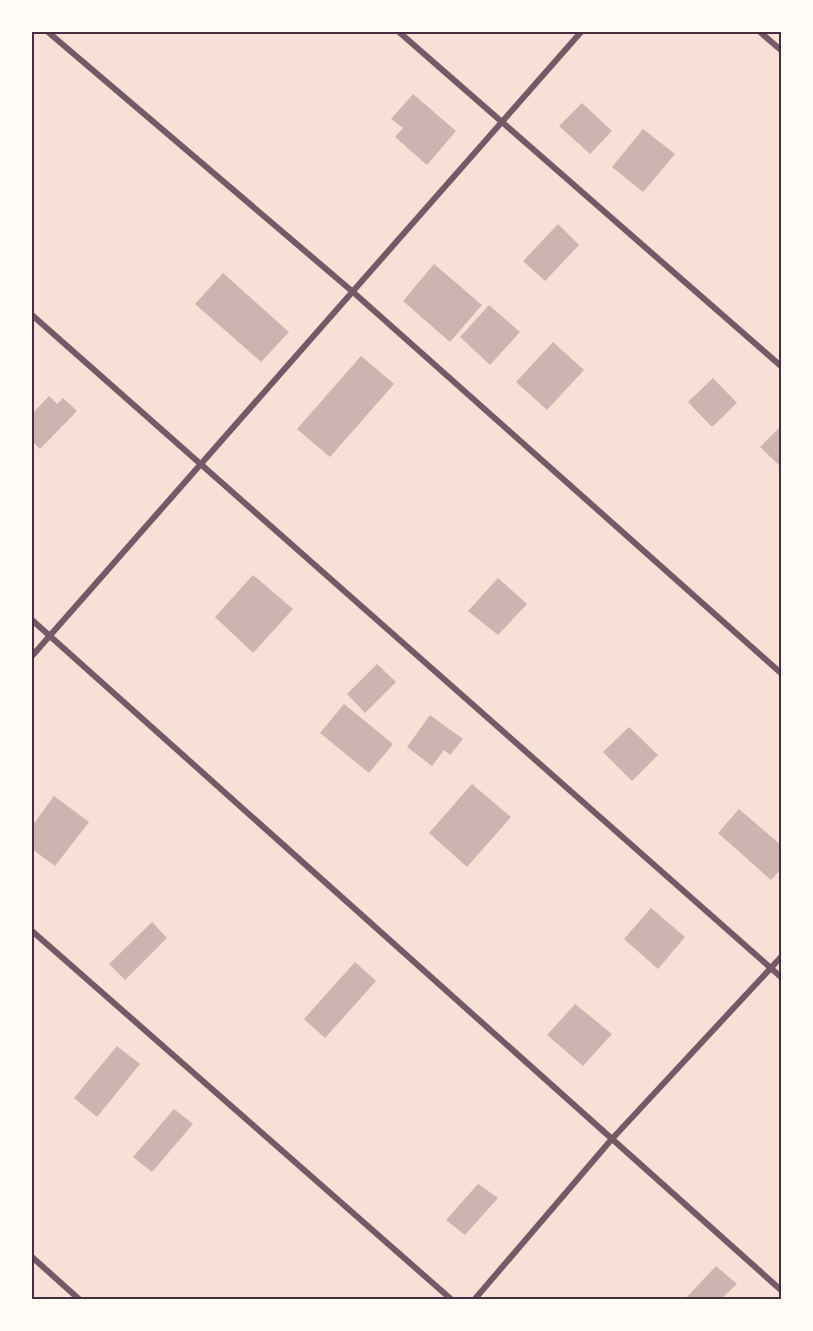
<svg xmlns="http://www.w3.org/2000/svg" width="813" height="1331" font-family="'DM Sans',sans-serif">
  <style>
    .building { fill: #ccb4b1 }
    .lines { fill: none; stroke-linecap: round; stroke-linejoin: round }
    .minor { stroke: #755966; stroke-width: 6 }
    .neatline { fill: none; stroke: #4a2c40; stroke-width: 2 }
  </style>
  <rect width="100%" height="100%" fill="#f7e1d7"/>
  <g class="building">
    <polygon points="413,94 456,131 427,165 395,137 403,128 391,119"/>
    <polygon points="582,103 612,131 590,154 559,126"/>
    <polygon points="643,129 675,154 643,192 612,167"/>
    <polygon points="558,224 579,245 545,281 523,261"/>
    <polygon points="434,264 482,305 450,342 403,301"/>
    <polygon points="223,273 289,332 261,362 195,304"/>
    <polygon points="489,305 520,332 490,365 460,337"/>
    <polygon points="553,342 584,370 547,410 516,382"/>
    <polygon points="361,356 394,384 330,457 297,429"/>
    <polygon points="713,378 737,403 712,427 688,402"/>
    <polygon points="49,396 57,404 63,398 77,411 40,449 32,441 32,414"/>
    <polygon points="782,425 782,468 760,447"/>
    <polygon points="253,575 293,609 253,653 215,617"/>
    <polygon points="498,578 527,604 498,635 468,611"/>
    <polygon points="377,664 396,682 365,713 347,694"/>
    <polygon points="344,704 393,744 369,773 320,733"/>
    <polygon points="430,715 463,739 450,755 444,750 432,766 407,747"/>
    <polygon points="629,727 658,755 632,781 603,752"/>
    <polygon points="472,784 511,817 467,867 429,833"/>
    <polygon points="54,796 89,822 55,866 32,849 32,826"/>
    <polygon points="739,809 782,846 782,868 771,880 718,833"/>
    <polygon points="651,908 685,937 658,969 624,939"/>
    <polygon points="152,922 167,938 125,980 109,964"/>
    <polygon points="355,962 376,981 325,1038 304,1019"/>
    <polygon points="575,1004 612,1034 583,1066 547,1035"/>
    <polygon points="117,1046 140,1064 97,1117 74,1098"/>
    <polygon points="174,1109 193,1124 152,1172 133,1157"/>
    <polygon points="478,1184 498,1198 465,1235 446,1220"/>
    <polygon points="716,1266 737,1284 720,1300 684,1300"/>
  </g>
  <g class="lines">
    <g class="minor">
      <polyline points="48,32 353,292 782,674"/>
      <polyline points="399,32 782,367"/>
      <polyline points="760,32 782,51"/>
      <polyline points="32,315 782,978"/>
      <polyline points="32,620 782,1291"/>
      <polyline points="32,656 581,32"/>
      <polyline points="32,931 452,1300"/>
      <polyline points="32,1257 80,1300"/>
      <polyline points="474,1300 611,1140 782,956"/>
    </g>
  </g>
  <rect width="813" height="1331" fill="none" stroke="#fffaf5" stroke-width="66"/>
  <rect x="33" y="33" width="747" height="1265" class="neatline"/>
</svg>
